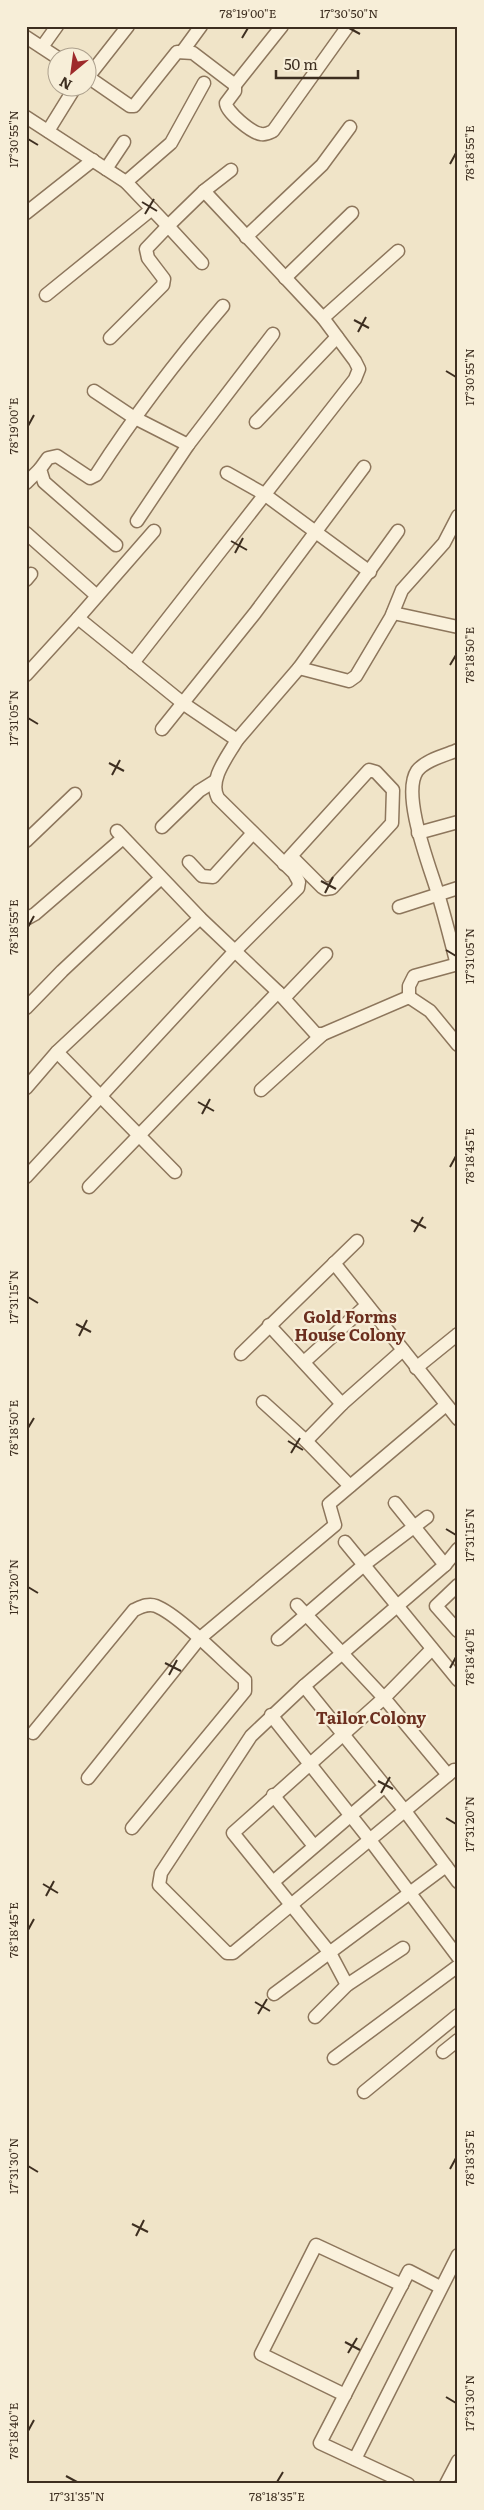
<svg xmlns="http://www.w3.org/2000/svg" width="484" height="2510" font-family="Literata,serif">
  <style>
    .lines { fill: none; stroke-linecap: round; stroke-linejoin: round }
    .minor-casing { stroke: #8d765c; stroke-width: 15 }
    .minor { stroke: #faf1dc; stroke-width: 12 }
    .ticks { fill: none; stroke: #3d2e20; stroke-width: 2 }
    .labels { text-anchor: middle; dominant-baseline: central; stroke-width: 4.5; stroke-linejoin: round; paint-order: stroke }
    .neighbourhood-label { font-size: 16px; font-weight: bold; fill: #6b2e1e; stroke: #f7eed8 }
    .neatline { fill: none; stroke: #3d2e20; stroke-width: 2 }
    .ticks-label { font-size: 12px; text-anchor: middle; fill: #3d2e20 }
  </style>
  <rect width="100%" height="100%" fill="#f0e4c8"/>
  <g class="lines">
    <defs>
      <g id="minor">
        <polyline points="26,37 58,58"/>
        <polyline points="42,47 57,26"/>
        <polyline points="182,52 201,26"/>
        <path d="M88 77 130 106H134L177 52 193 53 235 85V91L226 103C226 112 252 133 261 134 266 135 269 133 273 131L348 26"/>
        <polyline points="88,77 128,26"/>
        <polyline points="235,85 282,26"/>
        <polyline points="26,117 126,182 168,226 204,191 231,170"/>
        <polyline points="48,131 74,89"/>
        <polyline points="106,169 124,142"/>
        <polyline points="126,182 171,143 204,83"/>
        <polyline points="204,191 323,318 398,251"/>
        <polyline points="26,213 93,160"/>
        <polyline points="246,237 322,165 350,127"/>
        <polyline points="285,278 352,213"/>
        <polyline points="46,295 152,209"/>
        <polyline points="110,338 163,285 164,279 148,258 146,249 168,226 202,263"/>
        <polyline points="94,391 133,417 188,445"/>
        <polyline points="256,422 337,337"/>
        <polyline points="227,473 264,494 370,572"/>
        <polyline points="26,483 40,469"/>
        <polyline points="137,521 188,445 273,334"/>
        <polyline points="26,533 97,596"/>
        <path d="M116 545 44 482 40 469 48 458 57 456 90 478 96 475C136 413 175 362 223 306"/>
        <polyline points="26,580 31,574"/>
        <polyline points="393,613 458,627"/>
        <polyline points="78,618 154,531"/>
        <polyline points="133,663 355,379 359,369 355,361 323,318"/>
        <polyline points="299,668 349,681 356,676 391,617 402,590 444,543 458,516"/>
        <path d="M26 675 78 618 184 704 237 740C228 756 208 780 218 798L294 873 299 882 298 888 234 952 26 1177"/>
        <polyline points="162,729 255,613 364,467"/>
        <polyline points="237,740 299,668 398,531"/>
        <polyline points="162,827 199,791 215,781"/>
        <polyline points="117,831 200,918 278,992 316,1034 323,1034 409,997 430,1011 458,1045"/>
        <polyline points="418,833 458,822"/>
        <polyline points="26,841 75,794"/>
        <polyline points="189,862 202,876 213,877 253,833"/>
        <polyline points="284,864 291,856 369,770 376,772 393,790 392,823 332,888 325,889 322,887 291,856"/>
        <polyline points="399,907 458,888"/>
        <polyline points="26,919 35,914 123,838"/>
        <path d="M457 965C451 941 445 917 438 894 430 867 401 795 417 771 425 760 446 755 458 750"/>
        <polyline points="409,997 409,986 414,976 458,964"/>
        <polyline points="284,998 326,954"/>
        <polyline points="26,1008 62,971 160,879"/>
        <polyline points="57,1052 175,1172"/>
        <polyline points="26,1088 57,1052 200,918"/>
        <polyline points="261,1090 323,1034"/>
        <polyline points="89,1187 278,992"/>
        <polyline points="334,1263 458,1419"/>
        <polyline points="269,1325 342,1404"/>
        <polyline points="241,1354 357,1241"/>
        <polyline points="304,1362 367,1305"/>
        <polyline points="416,1368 458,1334"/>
        <polyline points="263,1402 306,1441 350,1486"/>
        <polyline points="306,1441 342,1404 403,1350"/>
        <polyline points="395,1503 445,1565"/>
        <polyline points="345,1542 458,1680"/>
        <polyline points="458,1585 436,1606 458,1631"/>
        <polyline points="297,1605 384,1698 448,1775"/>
        <polyline points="278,1639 365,1564 427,1517"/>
        <polyline points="304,1686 405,1811 458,1882"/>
        <polyline points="271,1715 370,1840 458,1957"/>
        <path d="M33 1733 134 1610C141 1607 148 1603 156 1606 179 1615 224 1662 245 1680V1691L132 1828"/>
        <polyline points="454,1770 233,1953 227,1953 159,1885 161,1873 251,1736 304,1686 445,1565 458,1549"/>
        <polyline points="88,1778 199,1639 335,1525 329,1504 446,1405"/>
        <polyline points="273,1795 314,1846"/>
        <polyline points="273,1882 385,1786"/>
        <polyline points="347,1985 330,1953 233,1833 384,1698 432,1649"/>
        <polyline points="274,1994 446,1866"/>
        <polyline points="315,2017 347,1985 403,1948"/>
        <polyline points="443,2052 458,2040"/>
        <polyline points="334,2058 458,1966"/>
        <polyline points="364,2092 458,2015"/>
        <polyline points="345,2395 261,2354 316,2245 402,2285"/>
        <polyline points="355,2459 458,2255"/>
        <polyline points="408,2484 320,2443 409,2271 440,2287"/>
        <polyline points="446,2484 458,2461"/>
      </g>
    </defs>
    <use href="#minor" class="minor-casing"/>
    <use href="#minor" class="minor"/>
  </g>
  <path class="ticks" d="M349 28 360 34M242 38 248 28M28 139 38 145M450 164 456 153M142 202 157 211M145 214 154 199M354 320 369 328M358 332 366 317M446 371 456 377M28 426 34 415M231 541 247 550M235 553 243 538M450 665 456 655M28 718 38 724M109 763 124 771M112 775 120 760M321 881 336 889M325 893 333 877M28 927 34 916M446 950 456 956M198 1102 214 1111M202 1114 210 1099M450 1167 456 1156M411 1220 426 1228M414 1232 423 1217M28 1297 38 1303M76 1324 91 1332M79 1336 87 1320M28 1428 34 1418M288 1441 303 1450M291 1453 300 1438M446 1529 456 1535M28 1587 38 1593M165 1663 181 1671M450 1668 456 1657M169 1675 177 1660M378 1781 393 1789M381 1793 390 1777M446 1818 456 1824M43 1884 58 1893M46 1896 54 1881M28 1930 34 1919M255 2002 270 2011M258 2014 267 1999M28 2166 38 2172M450 2169 456 2158M132 2224 148 2232M136 2236 144 2220M345 2342 360 2350M348 2353 357 2338M446 2397 456 2403M28 2431 34 2420M66 2476 77 2482M277 2482 283 2472"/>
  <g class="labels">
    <g class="neighbourhood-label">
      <text x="350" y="1316">Gold Forms<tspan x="350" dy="18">House Colony</tspan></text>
      <text x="371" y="1717">Tailor Colony</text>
    </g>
  </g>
  <rect width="484" height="2510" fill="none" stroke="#f7eed8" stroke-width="55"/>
  <g transform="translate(72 72) rotate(209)"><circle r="24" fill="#f7eed8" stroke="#ada18e"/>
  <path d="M0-4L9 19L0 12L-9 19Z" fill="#9e2a2b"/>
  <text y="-8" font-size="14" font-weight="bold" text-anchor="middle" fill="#3d2e20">N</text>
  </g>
  <path d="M276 70v8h82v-8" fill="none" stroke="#3d2e20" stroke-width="2.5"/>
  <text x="284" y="70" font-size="15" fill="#3d2e20" stroke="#f7eed8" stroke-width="4" paint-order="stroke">50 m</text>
  <rect x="28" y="28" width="428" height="2454" class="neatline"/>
  <g class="ticks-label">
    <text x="248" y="18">78°19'00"E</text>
    <text x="349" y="18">17°30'50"N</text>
    <text transform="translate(14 139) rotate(-90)" y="4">17°30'55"N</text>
    <text transform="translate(470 153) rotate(-90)" y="4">78°18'55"E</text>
    <text transform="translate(470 377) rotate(-90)" y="4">17°30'55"N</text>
    <text transform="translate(14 426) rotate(-90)" y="4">78°19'00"E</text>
    <text transform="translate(470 655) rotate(-90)" y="4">78°18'50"E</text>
    <text transform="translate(14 718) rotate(-90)" y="4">17°31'05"N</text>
    <text transform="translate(14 927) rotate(-90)" y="4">78°18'55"E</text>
    <text transform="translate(470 956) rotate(-90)" y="4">17°31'05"N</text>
    <text transform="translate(470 1156) rotate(-90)" y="4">78°18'45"E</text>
    <text transform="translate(14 1297) rotate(-90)" y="4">17°31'15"N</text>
    <text transform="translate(14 1428) rotate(-90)" y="4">78°18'50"E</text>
    <text transform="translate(470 1535) rotate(-90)" y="4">17°31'15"N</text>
    <text transform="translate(14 1587) rotate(-90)" y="4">17°31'20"N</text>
    <text transform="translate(470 1657) rotate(-90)" y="4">78°18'40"E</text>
    <text transform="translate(470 1824) rotate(-90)" y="4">17°31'20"N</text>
    <text transform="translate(14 1930) rotate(-90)" y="4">78°18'45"E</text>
    <text transform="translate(470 2158) rotate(-90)" y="4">78°18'35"E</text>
    <text transform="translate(14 2166) rotate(-90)" y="4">17°31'30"N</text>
    <text transform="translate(470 2403) rotate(-90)" y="4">17°31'30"N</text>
    <text transform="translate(14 2431) rotate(-90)" y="4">78°18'40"E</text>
    <text x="77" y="2501">17°31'35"N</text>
    <text x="277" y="2501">78°18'35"E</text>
  </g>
</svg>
